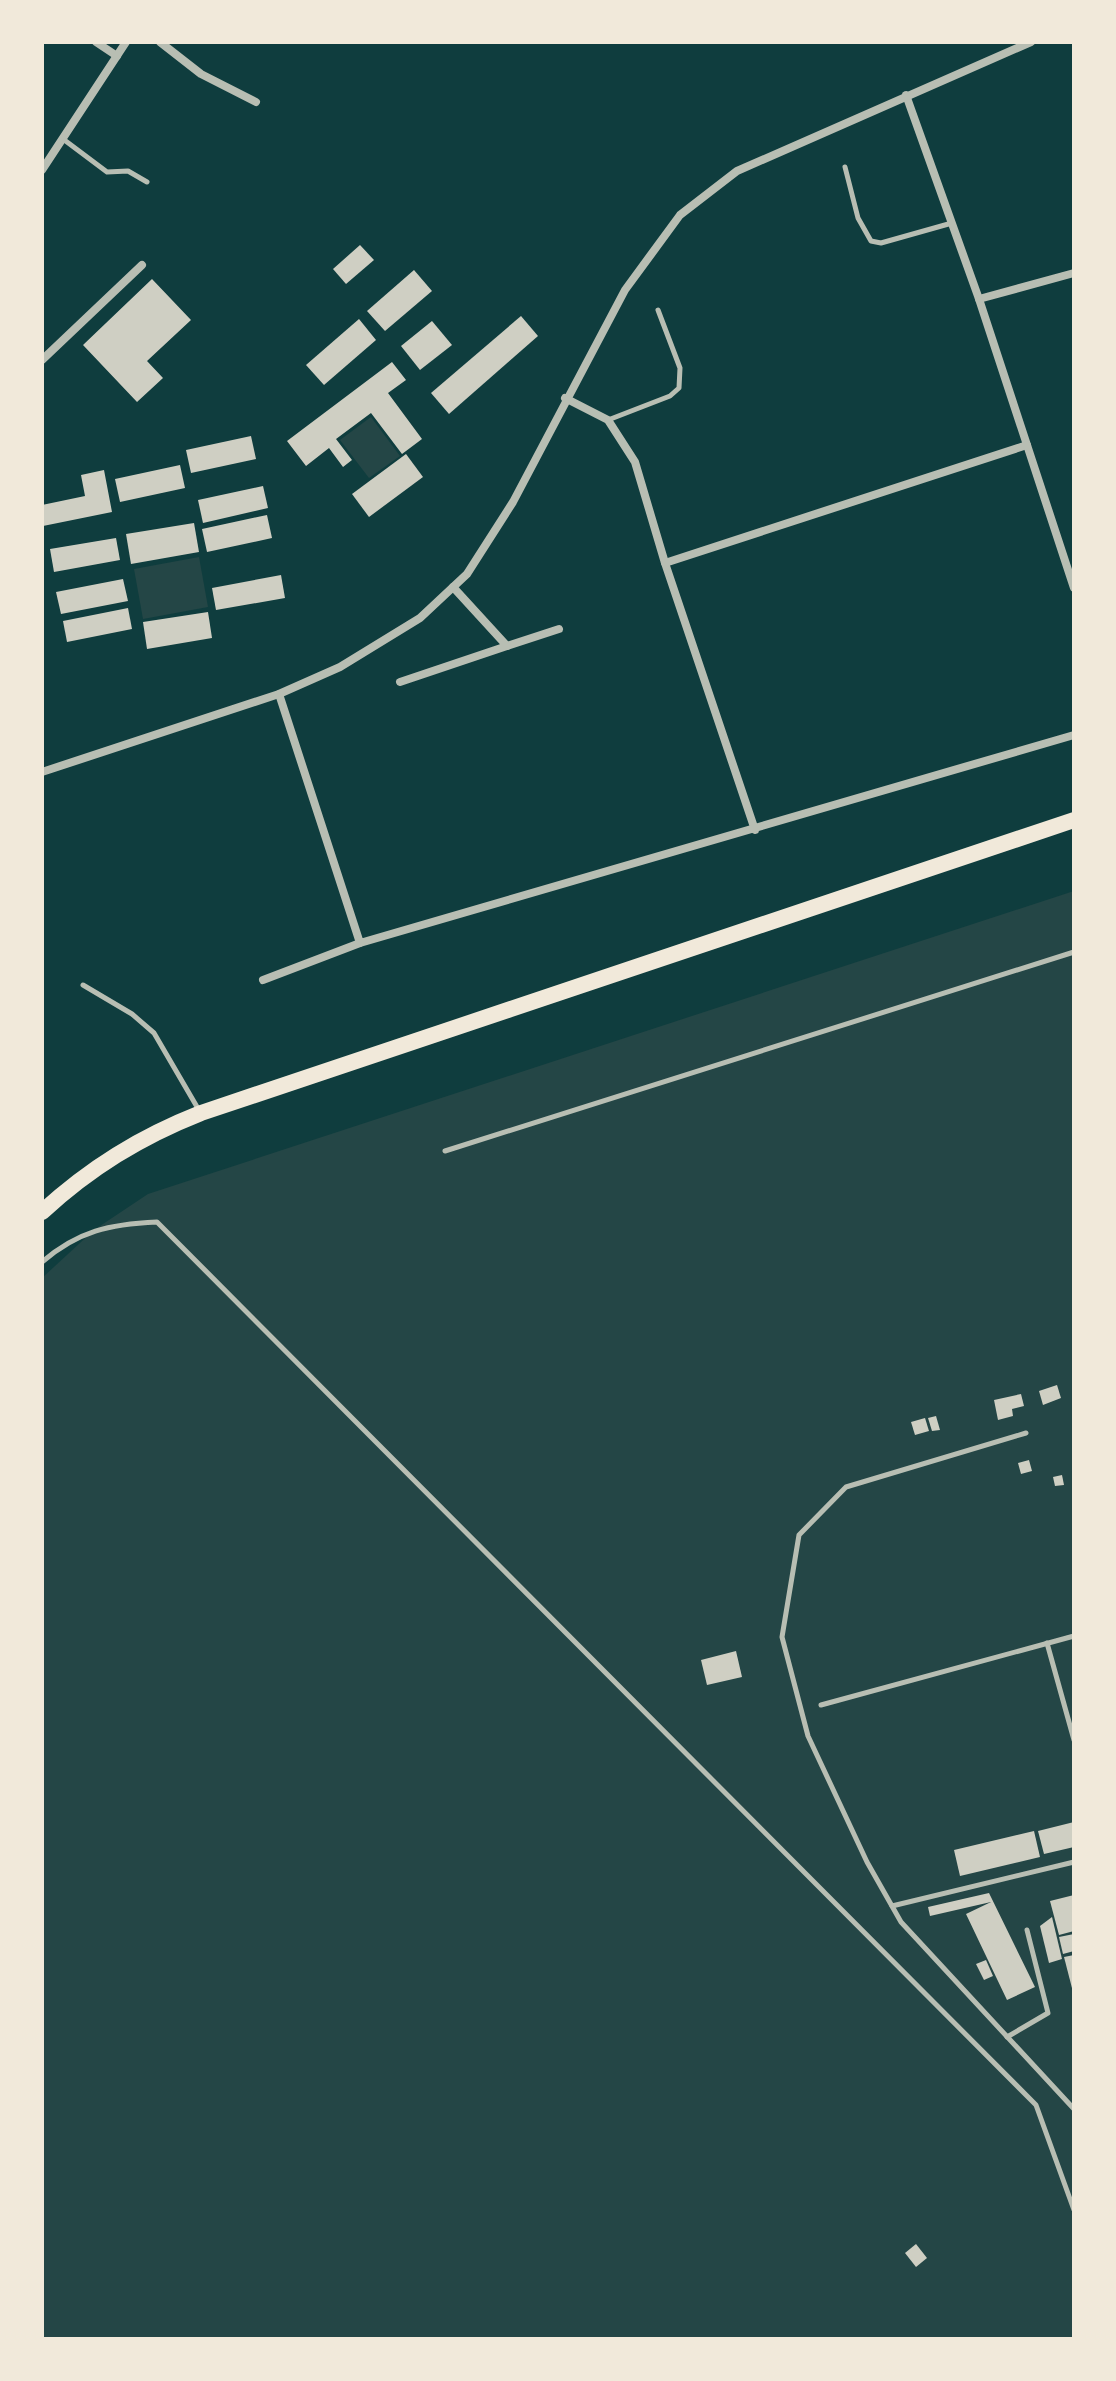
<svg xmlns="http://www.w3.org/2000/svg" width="1116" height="2381" font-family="'Exo 2',sans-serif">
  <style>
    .green { fill: #244646 }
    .building { fill: #cfcfc3 }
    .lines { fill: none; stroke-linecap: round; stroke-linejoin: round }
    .service { stroke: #b8beb3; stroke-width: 5 }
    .minor { stroke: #b8beb3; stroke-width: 8 }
    .secondary { stroke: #f1e9da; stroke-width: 16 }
  </style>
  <rect width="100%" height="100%" fill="#0f3d3e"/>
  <g class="green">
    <polygon points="371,417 400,456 369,478 340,440"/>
    <polygon points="199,557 208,607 143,619 134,569"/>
    <polygon points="1074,891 1074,2339 42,2339 42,1278 94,1230 148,1194"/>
  </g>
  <g class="building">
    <polygon points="360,245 374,260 346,284 333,269"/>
    <polygon points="414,270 432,291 385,331 367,311"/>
    <polygon points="152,279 191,320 147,361 163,378 137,402 83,345"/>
    <polygon points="521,316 538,336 449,414 431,393"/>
    <polygon points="359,319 376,340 324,385 306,365"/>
    <polygon points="432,321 452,345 420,370 401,346"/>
    <polygon points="392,362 406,380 388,393 422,439 402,454 371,413 336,439 352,460 343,467 329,448 306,466 287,441"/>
    <polygon points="251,436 256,459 191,473 186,450"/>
    <polygon points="406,454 423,477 369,517 352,494"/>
    <polygon points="180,465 185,488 120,502 115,479"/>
    <polygon points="104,470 112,512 43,526 42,505 85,496 81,475"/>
    <polygon points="263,486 268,508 203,523 198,500"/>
    <polygon points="267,515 272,538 207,552 202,529"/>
    <polygon points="194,523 199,552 131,564 126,534"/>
    <polygon points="116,538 120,560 54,572 50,549"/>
    <polygon points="281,575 285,598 216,610 212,588"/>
    <polygon points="123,579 128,601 61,614 56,592"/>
    <polygon points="128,608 132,629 67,642 63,621"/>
    <polygon points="208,612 212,638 147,649 143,622"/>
    <polygon points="1057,1385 1061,1398 1043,1405 1039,1391"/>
    <polygon points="1021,1394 1024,1406 1012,1409 1013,1416 998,1420 994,1400"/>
    <polygon points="936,1416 940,1430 932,1431 928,1418"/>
    <polygon points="925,1418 929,1431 915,1435 911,1422"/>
    <polygon points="1029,1460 1032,1471 1021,1474 1018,1463"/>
    <polygon points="1062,1475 1064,1485 1055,1486 1053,1477"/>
    <polygon points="736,1651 742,1677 707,1685 701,1660"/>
    <polygon points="1074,1822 1074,1847 1044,1854 1038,1831"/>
    <polygon points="1034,1831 1040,1857 960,1876 954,1850"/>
    <polygon points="989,1893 1035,1987 1007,2000 966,1914 991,1902 930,1916 928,1907"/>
    <polygon points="1074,1895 1074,1931 1059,1935 1050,1901"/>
    <polygon points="1052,1917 1062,1959 1049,1963 1040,1926"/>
    <polygon points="1074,1934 1074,1951 1063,1954 1059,1937"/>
    <polygon points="1074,1955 1074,1992 1073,1992 1064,1957"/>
    <polygon points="986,1960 993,1976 984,1980 976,1964"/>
    <polygon points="916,2244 927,2258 916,2267 905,2253"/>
  </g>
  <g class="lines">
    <g class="service">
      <polyline points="63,139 107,172 128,171 147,182"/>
      <polyline points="845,167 858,218 871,241 881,243 952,223"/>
      <polyline points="608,420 670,396 679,388 680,368 658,310"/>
      <polyline points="83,985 132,1014 154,1033 200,1112"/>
      <polyline points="445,1151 1074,952"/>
      <path d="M42 1262C78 1231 110 1224 157 1222L1036 2105 1074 2210"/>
      <polyline points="1026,1433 846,1487 799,1535 782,1637 808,1736 867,1862 901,1922 1074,2109"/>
      <polyline points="1047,1643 1074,1740"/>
      <polyline points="821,1705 1074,1636"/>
      <polyline points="892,1906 1074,1862"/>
      <polyline points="1007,2037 1048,2013 1027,1930"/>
    </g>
    <g class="minor">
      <polyline points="96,42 117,56"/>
      <polyline points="160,42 201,74 256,102"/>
      <polyline points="906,95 979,299 1074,588"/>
      <polyline points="42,170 126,42"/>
      <polyline points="979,299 1074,273"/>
      <polyline points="42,360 142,265"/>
      <polyline points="565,398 608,420 635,462 665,563 755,830"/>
      <polyline points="665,563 1027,445"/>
      <polyline points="507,646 559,629"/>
      <polyline points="400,682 507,646 453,587"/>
      <polyline points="279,694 360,943 1074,735"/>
      <polyline points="42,772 279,694 340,667 420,618 467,574 513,502 625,290 680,215 737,171 1031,42"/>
      <polyline points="263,980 360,943"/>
    </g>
    <path class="secondary" d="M42 1212C90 1168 140 1137 201 1113L1074 820"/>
  </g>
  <rect width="1116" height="2381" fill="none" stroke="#f1e9da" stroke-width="88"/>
</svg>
